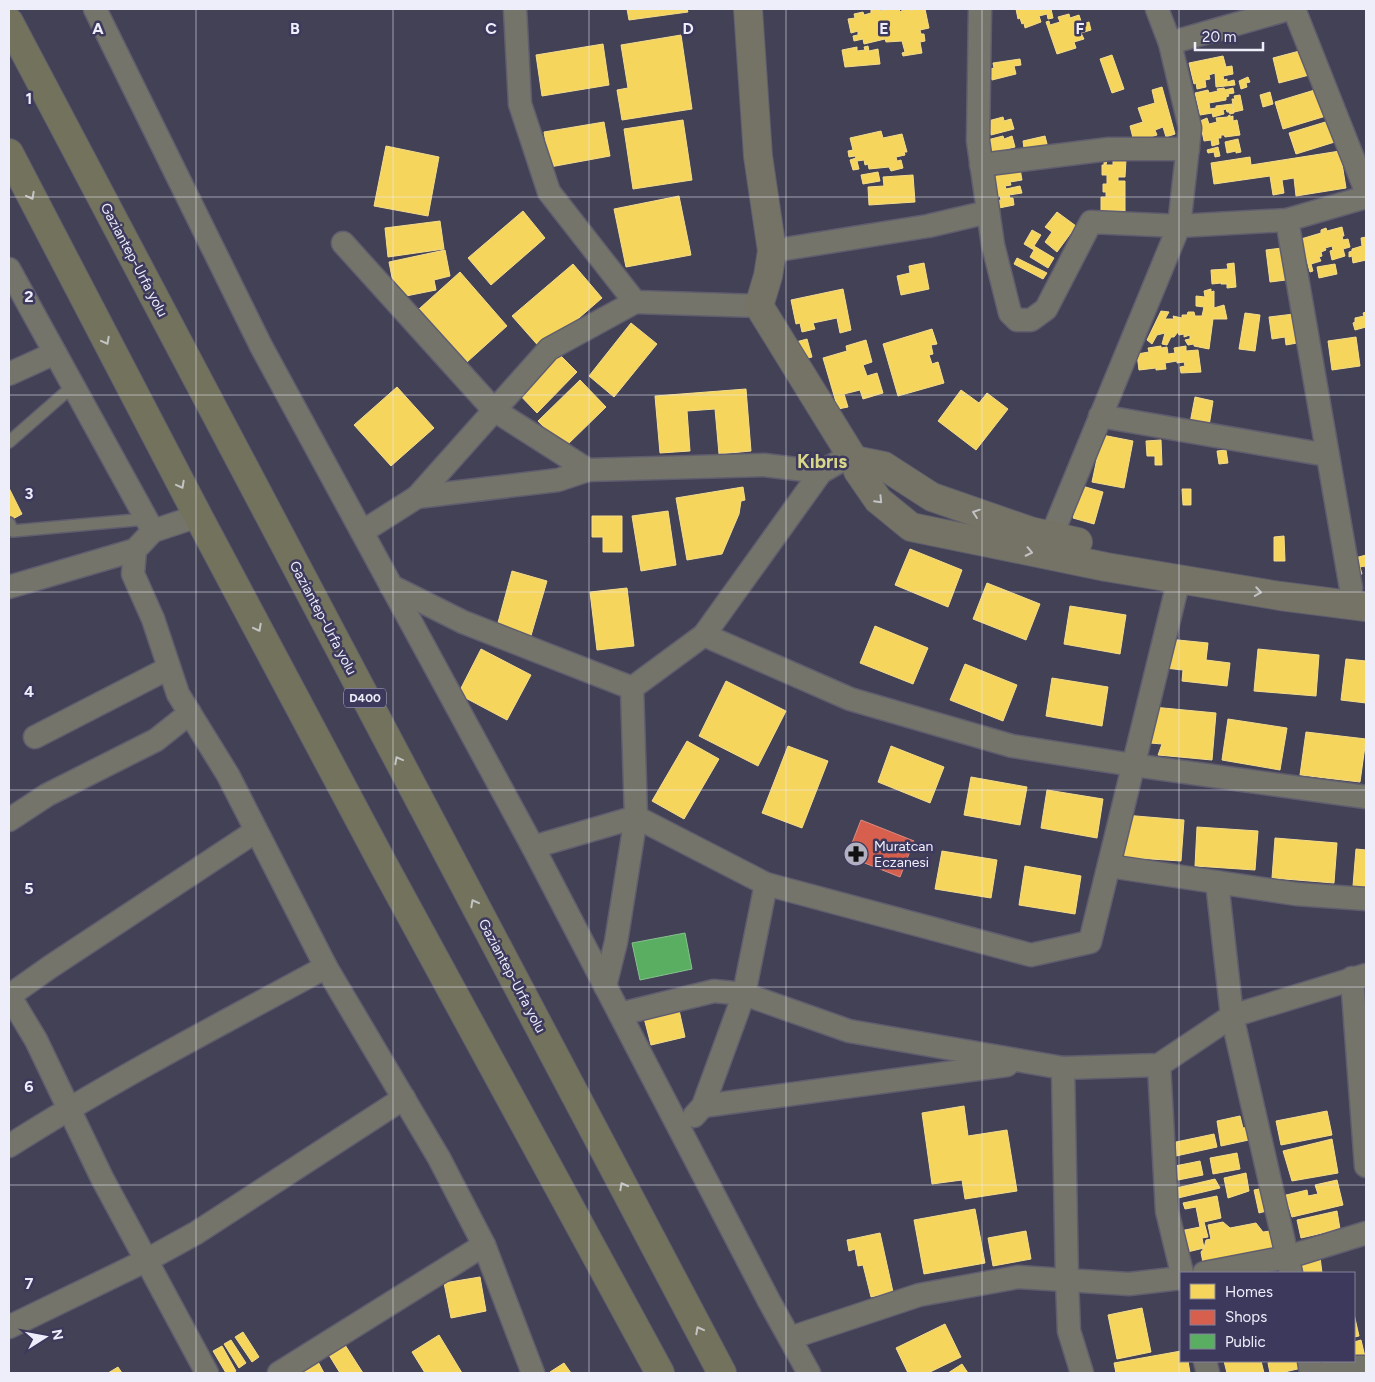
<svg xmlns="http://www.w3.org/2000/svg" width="1375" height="1382" font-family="Figtree,sans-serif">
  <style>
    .homes { fill: #f6d55c; stroke: #f4dc8c }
    .shops { fill: #d6604d; stroke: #dd8b81 }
    .public { fill: #5aae61; stroke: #86c18f }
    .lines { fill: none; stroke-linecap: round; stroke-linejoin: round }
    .lane-casing { stroke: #605e6e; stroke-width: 14 }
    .street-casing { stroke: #605e6e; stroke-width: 25 }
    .secondary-casing { stroke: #605e6e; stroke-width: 30 }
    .highway-casing { stroke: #605e6e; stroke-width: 30 }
    .lane { stroke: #74746b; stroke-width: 11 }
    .street { stroke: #74746b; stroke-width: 22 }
    .secondary { stroke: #747365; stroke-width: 28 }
    .highway { stroke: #73725c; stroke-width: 28 }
    .oneway { stroke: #c3c3c3 }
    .oneway2 { stroke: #c3c3c6 }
    .grid { fill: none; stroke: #eeeefb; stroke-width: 1; stroke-opacity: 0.55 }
    .labels { text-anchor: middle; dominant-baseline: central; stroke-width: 5; stroke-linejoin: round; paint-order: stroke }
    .shield { fill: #3c395d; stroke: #b9b8cc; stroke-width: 1 }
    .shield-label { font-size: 12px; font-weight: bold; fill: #eeeefb }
    .street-label { font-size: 14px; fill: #eeeefb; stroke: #3c395d }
    .poi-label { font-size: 14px; fill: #eeeefb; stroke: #3c395d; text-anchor: start }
    .district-label { font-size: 19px; font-weight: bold; fill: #d8d688; stroke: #3c395d }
    .grid-label { font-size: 16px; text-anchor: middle; font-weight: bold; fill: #eeeefb; stroke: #3c395d; stroke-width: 5; stroke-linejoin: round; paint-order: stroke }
  </style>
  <rect width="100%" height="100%" fill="#434155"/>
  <g class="homes">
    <polygon points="627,9 687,9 688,12 629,20"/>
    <polygon points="880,9 880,11 888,9 899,9 900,12 904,9 910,9 910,10 925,9 929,28 920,30 921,34 924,34 925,41 920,42 922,53 903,56 902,53 905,52 902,41 886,42 885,39 864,44 863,39 854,41 853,36 858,35 858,31 851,33 848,19 855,18 854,14 863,12 864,15 871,13 871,10"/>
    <polygon points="1016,9 1051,9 1053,18 1048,19 1047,14 1039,16 1041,22 1025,28 1024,23 1022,24 1020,18 1018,19"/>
    <polygon points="1069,14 1070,18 1079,15 1082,24 1089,22 1091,30 1081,33 1084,39 1074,42 1076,48 1057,54 1046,22 1049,21 1050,25 1060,22 1058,17"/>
    <polygon points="681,35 692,109 622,120 617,90 628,88 621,45"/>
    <polygon points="603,44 609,85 542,96 536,55"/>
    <polygon points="868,46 869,51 878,49 880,64 845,67 842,50 857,47 857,51 865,50 864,47"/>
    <polygon points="1307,49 1313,74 1279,83 1273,58"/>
    <polygon points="1112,55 1124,89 1112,93 1100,59"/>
    <polygon points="1223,56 1226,67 1232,66 1233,74 1223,76 1224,80 1227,79 1227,82 1234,80 1235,85 1216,87 1215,73 1209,75 1210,79 1205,80 1206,87 1197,89 1196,83 1194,84 1189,63"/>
    <polygon points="1020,59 1021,65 1014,66 1016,74 992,80 991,77 988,78 987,72 990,71 990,69 994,68 993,63"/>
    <polygon points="1248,77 1250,82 1246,83 1247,87 1241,89 1239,81"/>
    <polygon points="1162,87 1175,134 1166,137 1163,127 1155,130 1157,135 1134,142 1130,126 1143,122 1138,108 1155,103 1152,90"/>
    <polygon points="1224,88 1225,90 1233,88 1234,93 1228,94 1229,96 1226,97 1226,100 1209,103 1210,109 1216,108 1216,106 1232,104 1234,113 1230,114 1229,112 1227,112 1226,109 1223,110 1224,114 1213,117 1212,113 1200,115 1195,93 1208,90 1209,93 1218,91 1217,89"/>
    <polygon points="1318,89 1326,116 1283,129 1275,102"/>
    <polygon points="1270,92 1273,104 1263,107 1260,95"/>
    <polygon points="1240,95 1243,110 1234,112 1232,99 1235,99 1234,96"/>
    <polygon points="1230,115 1230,117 1233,116 1233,121 1237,120 1240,135 1225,137 1224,135 1221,135 1221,138 1218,138 1219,144 1212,146 1211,140 1204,141 1200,121 1207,118 1209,124 1217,122 1216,118 1228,117 1228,116"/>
    <polygon points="1003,117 1004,121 1011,119 1014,129 991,135 988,121"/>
    <polygon points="683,120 692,180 633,189 624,129"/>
    <polygon points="1332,120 1338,141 1296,154 1289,133"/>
    <polygon points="604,122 610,156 550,167 544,132"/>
    <polygon points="881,131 883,138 902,134 907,152 904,152 905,155 896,157 897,161 901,160 903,168 891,171 889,167 869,169 868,164 865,165 864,160 857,161 859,169 853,170 850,160 856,158 855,156 849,157 848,151 853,150 850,138"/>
    <polygon points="1003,136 1004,139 1012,136 1015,147 987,154 983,141"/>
    <polygon points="1045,136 1048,148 1030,152 1029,147 1024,148 1023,141"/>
    <polygon points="1238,139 1241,152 1236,153 1236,151 1227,153 1225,142"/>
    <polygon points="386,146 439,157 428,216 374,206"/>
    <polygon points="1218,147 1220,156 1215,157 1214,152 1208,153 1207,150"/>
    <polygon points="1340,151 1346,188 1296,196 1294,178 1282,180 1284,193 1273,195 1270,176 1214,184 1211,163 1250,157 1251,165"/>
    <polygon points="1113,159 1126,159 1125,177 1118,177 1118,181 1125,181 1125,211 1101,211 1101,197 1106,197 1106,192 1103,192 1103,184 1107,184 1107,175 1102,175 1102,165 1104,165 1104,160 1107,160 1106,165 1113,165"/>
    <polygon points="1019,163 1022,180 1010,182 1011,185 1005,186 1006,189 1020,186 1022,193 1009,195 1010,198 1013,198 1014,205 994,209 990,202 1001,200 1000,196 990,198 985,170"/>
    <polygon points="878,172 880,181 863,184 861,175"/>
    <polygon points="913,175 915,202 869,205 868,187 884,186 883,177"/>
    <polygon points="679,196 691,255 626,267 614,209"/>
    <polygon points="523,211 545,238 491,285 468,258"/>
    <polygon points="1057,212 1076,226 1057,252 1045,242 1052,232 1045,227"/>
    <polygon points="440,221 444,249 388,257 385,228"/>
    <polygon points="1342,227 1344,236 1342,236 1343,240 1348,239 1350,247 1343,249 1345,256 1332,260 1330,251 1333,250 1332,246 1325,248 1326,250 1321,252 1322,256 1319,257 1321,261 1311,264 1313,271 1310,272 1301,239 1321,233 1321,230 1326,228 1327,231"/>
    <polygon points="1032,230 1041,235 1034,246 1054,258 1048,268 1030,257 1034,250 1024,244"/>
    <polygon points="1366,237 1366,260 1353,263 1352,256 1349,257 1349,252 1352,251 1352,249 1362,246 1361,238"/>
    <polygon points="1282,248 1286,280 1270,282 1266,250"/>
    <polygon points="445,250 450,276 434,280 436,290 396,298 389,262"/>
    <polygon points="1017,258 1047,273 1043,279 1014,264"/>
    <polygon points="924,263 929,289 901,295 897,276 910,273 909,266"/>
    <polygon points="1234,263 1236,287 1227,288 1227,284 1221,284 1221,283 1212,284 1211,270 1228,269 1227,264"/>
    <polygon points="573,264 602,298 542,350 512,316"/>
    <polygon points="1335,264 1337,274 1319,278 1317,267"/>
    <polygon points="460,272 507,326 467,362 419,309"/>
    <polygon points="843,289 851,330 840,333 837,318 813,323 815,329 802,332 800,323 796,324 791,300"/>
    <polygon points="1211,289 1211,292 1214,291 1214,308 1224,305 1227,319 1213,319 1209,349 1194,346 1194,344 1188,345 1185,340 1190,339 1190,335 1184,337 1184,334 1179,335 1178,332 1174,337 1171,337 1167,345 1162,344 1165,333 1157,335 1152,344 1147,340 1161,311 1169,312 1165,319 1174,319 1173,316 1182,318 1182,315 1187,315 1188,312 1194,312 1195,316 1202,316 1204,307 1196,306 1196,296 1205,297 1204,291"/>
    <polygon points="1366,312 1366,327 1355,330 1353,323 1355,322 1355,318 1364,316 1363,313"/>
    <polygon points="1245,313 1260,315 1255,351 1239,349"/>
    <polygon points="1294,314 1297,343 1286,345 1285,337 1272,339 1269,317"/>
    <polygon points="631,323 657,344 614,397 589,376"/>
    <polygon points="932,329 937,344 931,345 933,354 929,355 932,364 938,362 944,383 898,396 883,344"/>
    <polygon points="1356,337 1360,366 1332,370 1328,341"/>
    <polygon points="807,339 812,357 801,360 796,342"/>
    <polygon points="866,340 872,362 863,365 867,376 877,373 883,393 863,399 860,390 844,394 848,407 838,409 823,358 847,351 846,346"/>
    <polygon points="1161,346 1161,348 1167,347 1168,354 1175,353 1174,348 1186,346 1186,351 1198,350 1201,372 1181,373 1180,367 1185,366 1184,362 1177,363 1177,361 1165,363 1166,369 1156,370 1156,368 1139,370 1137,354 1149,352 1148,348"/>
    <polygon points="555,350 577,372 537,413 515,390"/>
    <polygon points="580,380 606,407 564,448 538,421"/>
    <polygon points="397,387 434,428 391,466 354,425"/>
    <polygon points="746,389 751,451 719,454 715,409 687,411 690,451 660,453 655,396"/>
    <polygon points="961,390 979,403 987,393 1008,409 976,450 938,421"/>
    <polygon points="1195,397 1213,401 1209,426 1190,423"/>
    <polygon points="1102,435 1133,441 1124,488 1092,482"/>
    <polygon points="1161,440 1162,465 1155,465 1155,456 1147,456 1146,441"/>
    <polygon points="1226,450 1228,463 1219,464 1217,451"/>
    <polygon points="1082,486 1103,492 1094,524 1073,518"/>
    <polygon points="743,487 745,500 741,501 739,514 722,554 687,560 676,498"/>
    <polygon points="9,488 22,514 9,521"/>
    <polygon points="1182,489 1191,489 1191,505 1183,505"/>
    <polygon points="668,511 676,565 641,571 632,516"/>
    <polygon points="592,516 622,516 622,552 603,552 603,537 592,537"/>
    <polygon points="1284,536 1285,561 1274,561 1274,537"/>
    <polygon points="910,549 962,570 948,607 895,585"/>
    <polygon points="1366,555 1366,571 1365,566 1360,567 1362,574 1359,575 1355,558"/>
    <polygon points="512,571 547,581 530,639 496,630"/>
    <polygon points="987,583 1040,604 1026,640 973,619"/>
    <polygon points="627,588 634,646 597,650 590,592"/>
    <polygon points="1070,606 1126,615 1120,654 1064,644"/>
    <polygon points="875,626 928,648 913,684 860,663"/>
    <polygon points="1168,639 1208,643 1206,660 1230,663 1227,686 1182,681 1183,670 1165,668"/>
    <polygon points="481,649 531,675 507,720 458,694"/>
    <polygon points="1258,649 1319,655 1316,696 1254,691"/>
    <polygon points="1346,659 1366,661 1366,703 1341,700"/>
    <polygon points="965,664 1017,685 1003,721 950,700"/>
    <polygon points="1052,678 1108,687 1102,726 1046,716"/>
    <polygon points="726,681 786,711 758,766 699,736"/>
    <polygon points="1153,707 1216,713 1212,760 1158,755 1162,744 1150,743"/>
    <polygon points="1228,719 1287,728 1280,770 1222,760"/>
    <polygon points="1306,732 1366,739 1360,782 1300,775"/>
    <polygon points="687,741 719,759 684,819 652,801"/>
    <polygon points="788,746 828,761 802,828 762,813"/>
    <polygon points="891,746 944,767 930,803 878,782"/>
    <polygon points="971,777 1027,787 1020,825 964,815"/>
    <polygon points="1047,790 1103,799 1097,838 1041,828"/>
    <polygon points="1124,815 1184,820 1181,861 1121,857"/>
    <polygon points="1197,827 1258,831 1255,870 1195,866"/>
    <polygon points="1275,838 1337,843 1334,883 1272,878"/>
    <polygon points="1356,849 1366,850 1366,887 1353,886"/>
    <polygon points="942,851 997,860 991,898 935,889"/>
    <polygon points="1025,866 1081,876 1075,914 1019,905"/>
    <polygon points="679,1010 685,1037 651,1045 644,1018"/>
    <polygon points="964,1106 968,1136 1007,1130 1017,1191 965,1199 962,1180 932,1184 922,1113"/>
    <polygon points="1327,1111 1332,1135 1281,1145 1276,1121"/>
    <polygon points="1240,1116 1243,1128 1255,1126 1258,1138 1221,1146 1217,1121"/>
    <polygon points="1214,1134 1217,1147 1176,1156 1176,1142"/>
    <polygon points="1332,1139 1338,1173 1292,1181 1283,1151"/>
    <polygon points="1237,1153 1240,1169 1213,1174 1210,1158"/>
    <polygon points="1200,1161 1203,1175 1178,1180 1175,1166"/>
    <polygon points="1246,1173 1249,1191 1228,1198 1224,1178"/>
    <polygon points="1215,1179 1220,1188 1174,1199 1172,1189"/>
    <polygon points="1337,1180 1343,1205 1292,1217 1289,1207 1281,1209 1278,1197 1307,1190 1308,1196 1318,1194 1315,1185"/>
    <polygon points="1269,1187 1274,1209 1259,1213 1254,1190"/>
    <polygon points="1217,1196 1221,1218 1204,1222 1208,1237 1202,1238 1204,1248 1183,1253 1175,1232 1200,1227 1196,1207 1185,1209 1183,1203"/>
    <polygon points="975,1209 985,1263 924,1274 914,1220"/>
    <polygon points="1337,1211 1340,1229 1301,1238 1297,1220"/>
    <polygon points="1223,1222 1230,1228 1256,1223 1263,1232 1278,1230 1282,1251 1203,1263 1201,1252 1204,1248 1206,1240 1211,1239 1208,1225"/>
    <polygon points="1026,1231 1031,1259 993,1266 988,1238"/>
    <polygon points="880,1233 893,1292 871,1297 863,1265 858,1266 855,1249 849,1251 847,1240"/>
    <polygon points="1320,1257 1322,1273 1301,1273 1299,1261"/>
    <polygon points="480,1277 486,1311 451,1318 444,1283"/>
    <polygon points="1142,1308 1151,1352 1117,1359 1108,1315"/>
    <polygon points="1354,1314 1359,1336 1354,1337"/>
    <polygon points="945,1324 961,1357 928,1373 908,1373 896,1348"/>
    <polygon points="243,1332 259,1357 252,1362 235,1337"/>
    <polygon points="439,1335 462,1373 425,1373 412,1352"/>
    <polygon points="231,1340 246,1363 239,1368 224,1344"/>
    <polygon points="1361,1340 1366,1361 1318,1370 1317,1361 1354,1361 1354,1342"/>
    <polygon points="345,1345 363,1373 340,1373 329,1355"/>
    <polygon points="222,1346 236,1371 232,1373 226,1373 213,1351"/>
    <polygon points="1181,1351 1181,1361 1188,1361 1190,1373 1116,1373 1114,1363"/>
    <polygon points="316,1358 324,1373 292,1373"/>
    <polygon points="1224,1361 1261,1361 1264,1373 1227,1373"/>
    <polygon points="1271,1361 1301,1361 1302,1368 1280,1373 1270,1373 1268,1363"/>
    <polygon points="564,1363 571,1373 551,1373 550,1372"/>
    <polygon points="962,1364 968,1373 948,1373"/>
    <polygon points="118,1367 122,1373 108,1373"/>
  </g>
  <polygon class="shops" points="861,820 914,841 900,877 847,856"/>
  <polygon class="public" points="685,933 692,969 640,980 632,943"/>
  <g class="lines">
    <defs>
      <g id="lane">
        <polyline points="9,442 73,386"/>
        <polyline points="9,523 13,531 146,519"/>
      </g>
      <g id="street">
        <polyline points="95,9 261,346 533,847 769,1301 809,1373"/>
        <polyline points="515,9 520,104 549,192 635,302 759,306"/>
        <polyline points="980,9 978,141 993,245 1010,313 1017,320 1031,320 1046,309 1091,222 1179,226 1287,220 1366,197"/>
        <polyline points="1294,9 1366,191"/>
        <polyline points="1170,43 1289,9"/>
        <polyline points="981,165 1109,149 1188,149"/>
        <polyline points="1287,220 1351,588"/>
        <polyline points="343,243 494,410 588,470"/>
        <polyline points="772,251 928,226 988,212"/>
        <polyline points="9,269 153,531"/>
        <polyline points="9,374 55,353"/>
        <polyline points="1100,416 1327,455"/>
        <polyline points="417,497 558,480 588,470 764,465 821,472 851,455"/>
        <polyline points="198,516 153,531 135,550 133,574 153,619 178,694 228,775 326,967 439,1158 484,1245 533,1373"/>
        <polyline points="362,532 417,497 549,349 635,302"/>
        <polyline points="1051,537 1179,226 1190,128 1170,43 1157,9"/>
        <polyline points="391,586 463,622 632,688"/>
        <polyline points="9,587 135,550"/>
        <polyline points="704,635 850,699 1012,746 1133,765 1366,797"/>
        <polyline points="35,737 169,668"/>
        <polyline points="9,820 47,795 156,740 190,713"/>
        <polyline points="533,847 636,817 766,884 1031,955 1090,942 1179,579"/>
        <polyline points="1109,866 1296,894 1366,899"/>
        <polyline points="1217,882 1232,1016 1291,1273"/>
        <polyline points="1352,978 1366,1166"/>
        <polyline points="605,986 616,942 636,817 632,688 704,635 821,472"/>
        <polyline points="9,995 36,1040 102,1178 207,1373"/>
        <polyline points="9,996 50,967 256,831"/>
        <polyline points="620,1014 714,991 744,994 849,1031 1063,1068 1159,1065 1232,1016 1366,975"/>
        <polyline points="1159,1065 1167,1211 1182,1273"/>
        <polyline points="1063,1068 1067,1281 1069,1331 1082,1373"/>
        <polyline points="703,1106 1007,1065"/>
        <polyline points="694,1116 703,1106 744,994 766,884"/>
        <path d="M9 1146C111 1081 219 1025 326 967"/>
        <polyline points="1204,1273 1288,1257 1366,1233"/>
        <polyline points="9,1327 147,1260 196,1233 404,1098"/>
        <polyline points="790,1338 919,1295 1018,1277 1129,1284 1181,1278"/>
        <polyline points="1205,1361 1208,1373"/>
        <polyline points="1309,1361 1311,1373"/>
        <polyline points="279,1373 484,1245"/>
        <polyline points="1325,1373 1355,1367 1366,1367"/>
      </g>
      <g id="secondary">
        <polyline points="748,9 758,156 772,251 768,276 759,306 854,460 858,471 878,500 911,527 1106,567 1280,596 1366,607"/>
        <polyline points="854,460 884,466 932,497 1030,531 1078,542"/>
      </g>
      <g id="highway">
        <polyline points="9,22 722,1373"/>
        <polyline points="9,153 198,516 382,862 660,1373"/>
      </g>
    </defs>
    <use href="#lane" class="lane-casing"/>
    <use href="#street" class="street-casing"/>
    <use href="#secondary" class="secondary-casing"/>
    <use href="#highway" class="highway-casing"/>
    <use href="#lane" class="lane"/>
    <use href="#street" class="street"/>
    <use href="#secondary" class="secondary"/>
    <use href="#highway" class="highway"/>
  </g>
  <defs><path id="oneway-chevron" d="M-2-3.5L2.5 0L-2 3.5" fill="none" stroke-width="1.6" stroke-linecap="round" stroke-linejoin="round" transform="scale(1.25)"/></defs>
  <g class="oneway">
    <use href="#oneway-chevron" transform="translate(31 196) rotate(62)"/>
    <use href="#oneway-chevron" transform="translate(106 341) rotate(62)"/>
    <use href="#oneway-chevron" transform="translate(181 485) rotate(62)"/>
    <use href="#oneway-chevron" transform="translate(258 628) rotate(62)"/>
    <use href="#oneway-chevron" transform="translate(398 760) rotate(-118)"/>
    <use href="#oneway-chevron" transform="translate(474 903) rotate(-118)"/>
    <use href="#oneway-chevron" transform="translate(623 1186) rotate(-118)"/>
    <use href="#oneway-chevron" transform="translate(699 1330) rotate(-118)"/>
  </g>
  <g class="oneway2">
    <use href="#oneway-chevron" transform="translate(879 500) rotate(46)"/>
    <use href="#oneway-chevron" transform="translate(976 513) rotate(-161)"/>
    <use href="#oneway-chevron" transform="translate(1029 552) rotate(12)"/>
    <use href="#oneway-chevron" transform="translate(1258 592) rotate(9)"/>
  </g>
  <path class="grid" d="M196 9V1373M393 9V1373M589 9V1373M786 9V1373M982 9V1373M1179 9V1373M9 197H1366M9 395H1366M9 592H1366M9 790H1366M9 987H1366M9 1185H1366"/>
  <defs>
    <symbol id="pharmacy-disc" viewBox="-11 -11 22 22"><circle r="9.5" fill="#b2b1c1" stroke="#3c395d"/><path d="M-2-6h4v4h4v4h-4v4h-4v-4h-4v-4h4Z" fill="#111"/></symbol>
  </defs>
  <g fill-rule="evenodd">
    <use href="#pharmacy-disc" x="842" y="840" width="28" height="28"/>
  </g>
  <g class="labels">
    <rect class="shield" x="344" y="688.5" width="42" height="19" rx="4"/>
    <g class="shield-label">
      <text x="365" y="698">D400</text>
    </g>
    <g class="street-label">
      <text transform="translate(134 260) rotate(62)">Gaziantep-Urfa yolu</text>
      <text transform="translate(323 618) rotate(62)">Gaziantep-Urfa yolu</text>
      <text transform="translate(512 976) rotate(62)">Gaziantep-Urfa yolu</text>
    </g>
    <g class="poi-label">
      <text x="874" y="846">Muratcan<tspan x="874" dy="16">Eczanesi</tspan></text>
    </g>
    <g class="district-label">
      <text x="822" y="461">Kıbrıs</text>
    </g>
  </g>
  <g class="grid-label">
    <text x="98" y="34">A</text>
    <text x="295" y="34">B</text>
    <text x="491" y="34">C</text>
    <text x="688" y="34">D</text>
    <text x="884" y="34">E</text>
    <text x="1080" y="34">F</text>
    <text x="29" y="104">1</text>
    <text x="29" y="302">2</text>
    <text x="29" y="499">3</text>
    <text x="29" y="697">4</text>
    <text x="29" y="894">5</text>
    <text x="29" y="1092">6</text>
    <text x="29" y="1289">7</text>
  </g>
  <rect width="1375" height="1382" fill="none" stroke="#eeeefb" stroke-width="20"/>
  <rect x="1180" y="1272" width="175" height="90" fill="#3c395d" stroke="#83819c"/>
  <rect x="1190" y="1284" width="25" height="15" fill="#f6d55c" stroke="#83819c"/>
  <text x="1225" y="1297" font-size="15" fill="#eeeefb">Homes</text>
  <rect x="1190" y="1310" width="25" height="15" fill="#d6604d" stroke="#83819c"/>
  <text x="1225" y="1322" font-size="15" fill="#eeeefb">Shops</text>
  <rect x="1190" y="1334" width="25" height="15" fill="#5aae61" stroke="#83819c"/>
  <text x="1225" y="1347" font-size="15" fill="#eeeefb">Public</text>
  <g transform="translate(45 1337) rotate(79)" stroke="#3c395d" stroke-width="4" paint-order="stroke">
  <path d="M0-4L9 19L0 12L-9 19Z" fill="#eeeefb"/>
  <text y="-8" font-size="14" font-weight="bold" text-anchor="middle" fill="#eeeefb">N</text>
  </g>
  <path d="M1195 42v8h68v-8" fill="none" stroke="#eeeefb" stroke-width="2.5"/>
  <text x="1202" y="42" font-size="15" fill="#eeeefb" stroke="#3c395d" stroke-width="4" paint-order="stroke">20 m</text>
</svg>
